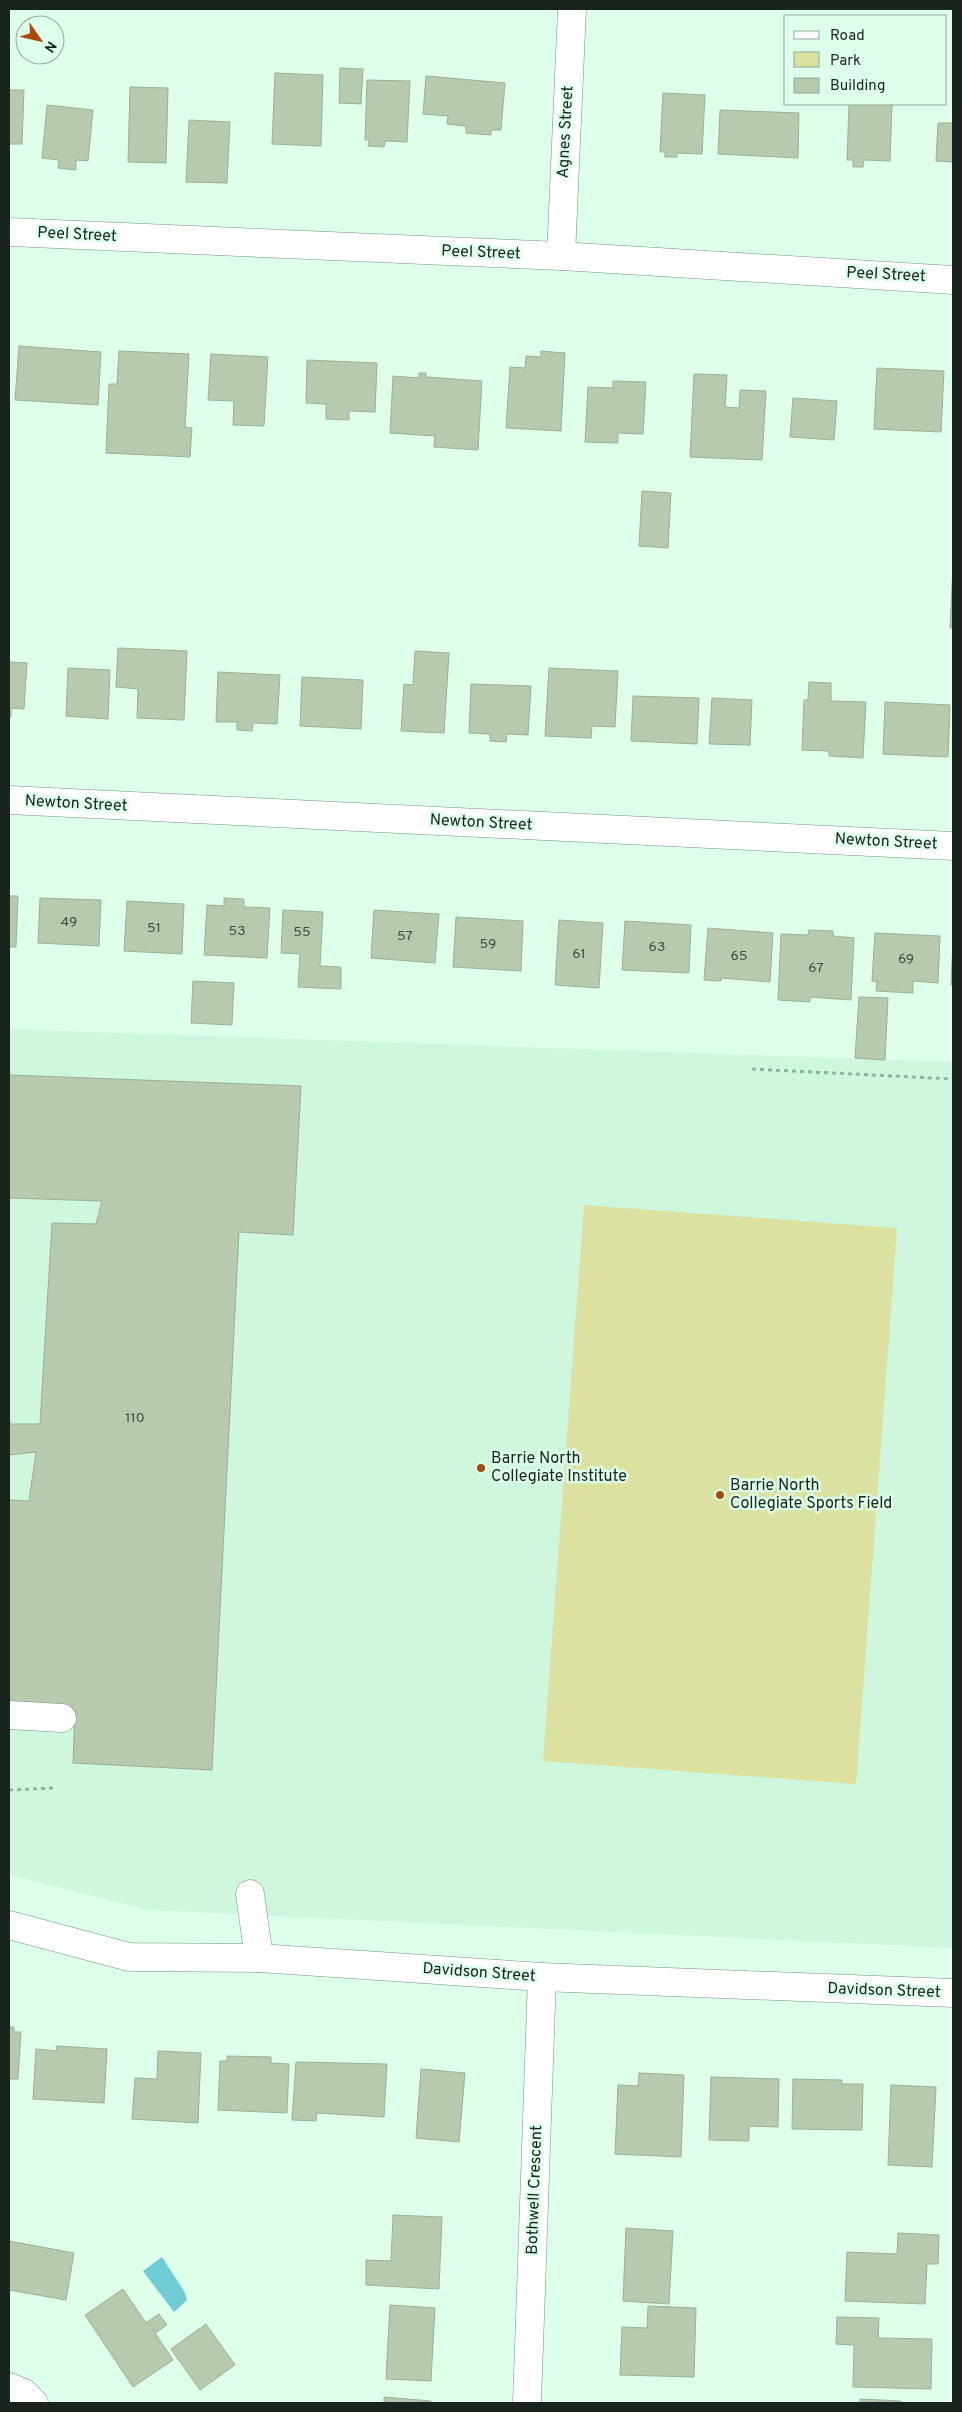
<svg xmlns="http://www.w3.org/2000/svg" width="962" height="2412" font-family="Overpass,sans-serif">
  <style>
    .built { fill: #cef7dd }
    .green { fill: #dbe29f }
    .water { fill: #70ccd4 }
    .building { fill: #b7caad; stroke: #9daf94 }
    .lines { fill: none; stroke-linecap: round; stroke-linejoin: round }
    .minor-casing { stroke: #73917f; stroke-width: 29 }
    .path { stroke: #95ae9e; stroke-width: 3; stroke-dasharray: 4 4; stroke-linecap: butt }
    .minor { stroke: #fff; stroke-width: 28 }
    .poi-dot { fill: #ab480b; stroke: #deffea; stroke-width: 2 }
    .labels { text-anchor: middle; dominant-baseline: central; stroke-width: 5; stroke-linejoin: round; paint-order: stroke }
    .number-label { font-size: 14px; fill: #404e40 }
    .street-label { font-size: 16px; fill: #18241c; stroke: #deffea }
    .poi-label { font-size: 16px; fill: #18241c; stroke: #deffea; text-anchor: start }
  </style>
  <rect width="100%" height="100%" fill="#deffea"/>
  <polygon class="built" points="9,1029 953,1062 953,1948 148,1910 9,1875"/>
  <polygon class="green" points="584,1205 897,1228 856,1784 543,1761"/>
  <polygon class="water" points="162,2257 184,2291 187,2300 174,2312 143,2271"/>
  <g class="building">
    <polygon points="340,68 363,69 361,104 339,103"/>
    <polygon points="275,73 323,75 321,146 272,144"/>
    <polygon points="426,76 505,83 501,130 491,130 491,135 466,133 466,126 447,124 448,116 423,114"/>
    <polygon points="367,80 410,81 407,142 385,141 384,147 368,146 369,140 365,140"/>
    <polygon points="130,87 168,88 166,163 128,162"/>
    <polygon points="9,90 24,90 22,144 9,144"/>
    <polygon points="663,93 705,95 702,154 677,153 677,157 665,157 665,152 660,152"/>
    <polygon points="849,104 892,104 890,161 864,160 863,167 853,167 853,160 847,160"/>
    <polygon points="47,105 93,110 88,161 76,160 76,170 58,168 59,160 42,158"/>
    <polygon points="720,110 799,113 798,158 718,154"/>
    <polygon points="189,120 230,122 227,183 186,182"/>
    <polygon points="938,123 953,123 953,162 936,161"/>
    <polygon points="19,346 101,352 98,405 15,400"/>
    <polygon points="119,351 189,354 185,427 192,428 190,457 106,453 109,384 117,384"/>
    <polygon points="541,351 565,353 561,431 506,428 510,367 525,368 526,356 541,357"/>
    <polygon points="211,354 268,357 264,426 233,425 234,401 208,400"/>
    <polygon points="307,360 377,363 375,412 349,411 349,420 326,419 326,404 306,403"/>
    <polygon points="877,368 944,371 941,432 874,429"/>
    <polygon points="419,373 426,373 426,377 482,381 478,450 434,447 435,436 390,433 393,376 419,378"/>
    <polygon points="694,374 727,375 725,407 739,408 740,390 766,391 762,460 690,457"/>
    <polygon points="613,381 646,382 643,434 618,433 618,443 585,442 588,387 613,388"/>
    <polygon points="793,398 837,401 834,440 790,437"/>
    <polygon points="642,491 671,493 668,548 639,546"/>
    <polygon points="953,565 953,628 950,628"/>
    <polygon points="118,648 187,651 184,720 137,718 138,689 116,687"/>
    <polygon points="415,651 449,653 444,733 401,731 404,684 413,685"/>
    <polygon points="9,662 27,663 24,709 11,708 11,717 9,717"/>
    <polygon points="68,668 110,670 108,719 66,716"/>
    <polygon points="549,668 618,671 615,727 592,726 591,738 545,736"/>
    <polygon points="218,672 280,675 277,724 253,723 252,731 237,730 237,722 216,722"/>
    <polygon points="302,677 363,680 361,729 300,726"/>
    <polygon points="809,682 831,683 831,701 866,702 863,758 829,756 829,751 802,750 804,700 808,700"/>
    <polygon points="471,684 531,686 528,735 507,734 506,742 490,741 490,734 469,733"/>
    <polygon points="633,696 699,698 697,744 631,741"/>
    <polygon points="712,698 752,700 750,745 709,744"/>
    <polygon points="885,702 950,705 948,757 883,754"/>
    <polygon points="9,896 18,896 16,947 9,947"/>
    <polygon points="40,898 101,900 99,946 38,943"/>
    <polygon points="224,898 244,899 244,907 270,908 267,958 204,955 207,905 224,906"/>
    <polygon points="127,901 184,904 182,954 124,951"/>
    <polygon points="283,910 323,912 320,966 341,967 341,989 298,987 300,954 281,953"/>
    <polygon points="374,910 439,914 435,963 371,958"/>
    <polygon points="456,917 523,921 521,971 453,967"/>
    <polygon points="559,920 603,923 599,988 555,985"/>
    <polygon points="625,921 691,925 689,973 622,970"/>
    <polygon points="708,928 773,933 770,982 721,978 721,981 704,980"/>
    <polygon points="809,930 833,931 833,936 854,938 851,1000 810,997 810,1002 778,1000 781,934 808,935"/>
    <polygon points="875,933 940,936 938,983 913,981 913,993 876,991 877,982 872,981"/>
    <polygon points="953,939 953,985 951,985"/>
    <polygon points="193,981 234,983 232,1025 191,1023"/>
    <polygon points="859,997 888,998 885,1060 855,1058"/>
    <polygon points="9,1075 301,1086 293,1235 239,1232 212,1770 73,1763 75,1711 9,1706 9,1500 29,1501 36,1452 9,1455 9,1413 10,1424 40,1424 52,1223 96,1224 102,1201 9,1198"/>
    <polygon points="9,2027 14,2027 14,2032 21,2032 18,2079 9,2079"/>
    <polygon points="56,2046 107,2049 104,2103 33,2099 36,2049 57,2051"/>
    <polygon points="158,2051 201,2053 198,2123 132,2119 135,2078 157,2079"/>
    <polygon points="227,2056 271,2057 271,2063 289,2064 287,2113 218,2110 220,2061 227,2061"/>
    <polygon points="296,2062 387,2064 384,2117 317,2113 316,2121 292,2120"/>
    <polygon points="421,2069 465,2073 459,2142 416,2138"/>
    <polygon points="639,2073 684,2075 681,2157 615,2154 618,2085 638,2086"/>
    <polygon points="711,2077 779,2079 778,2127 749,2126 749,2141 709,2140"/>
    <polygon points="793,2079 842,2080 842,2084 863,2084 862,2130 792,2129"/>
    <polygon points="891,2085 936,2087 932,2167 888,2165"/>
    <polygon points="393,2215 442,2217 439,2289 366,2285 366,2260 391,2261"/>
    <polygon points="626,2228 673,2231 669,2304 623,2301"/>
    <polygon points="898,2233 939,2235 938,2264 927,2264 925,2304 845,2301 847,2252 897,2254"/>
    <polygon points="9,2241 74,2253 66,2300 9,2290"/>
    <polygon points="123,2289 146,2323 159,2314 167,2325 155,2333 173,2360 133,2387 85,2315"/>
    <polygon points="390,2305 435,2308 431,2381 386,2379"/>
    <polygon points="648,2306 696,2308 694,2377 620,2375 622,2327 647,2328"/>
    <polygon points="837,2317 879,2318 878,2338 932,2339 931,2389 853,2387 854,2345 836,2344"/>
    <polygon points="206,2324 235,2365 200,2390 171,2349"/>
    <polygon points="384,2397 431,2401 430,2403 384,2403"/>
    <polygon points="860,2399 901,2401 901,2403 860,2403"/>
  </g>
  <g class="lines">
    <defs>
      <g id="minor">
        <polyline points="9,232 561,256 953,280"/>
        <polyline points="561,256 572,9"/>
        <polyline points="9,800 953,846"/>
        <polyline points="9,1715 62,1718"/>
        <polyline points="250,1894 259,1958"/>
        <polyline points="9,1925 129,1957 259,1958 542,1977 953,1993"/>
        <polyline points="9,2387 24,2393 34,2403"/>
        <polyline points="527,2403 542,1977"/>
      </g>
    </defs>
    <use href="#minor" class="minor-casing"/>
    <g class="path">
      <polyline points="752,1069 953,1079"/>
      <polyline points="9,1790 55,1788"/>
    </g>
    <use href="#minor" class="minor"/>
  </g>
  <g class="poi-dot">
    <circle cx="481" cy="1468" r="5"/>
    <circle cx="720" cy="1495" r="5"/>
  </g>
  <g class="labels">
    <g class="number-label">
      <text x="69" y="922">49</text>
      <text x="154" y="928">51</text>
      <text x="237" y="931">53</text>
      <text x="302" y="932">55</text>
      <text x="405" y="936">57</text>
      <text x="488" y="944">59</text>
      <text x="657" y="947">63</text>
      <text x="579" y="954">61</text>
      <text x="739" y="956">65</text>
      <text x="906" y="959">69</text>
      <text x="816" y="968">67</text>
      <text x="135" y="1418">110</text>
    </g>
    <g class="street-label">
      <text transform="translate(566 132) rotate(-87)">Agnes Street</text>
      <text transform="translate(77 235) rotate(3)">Peel Street</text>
      <text transform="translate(481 253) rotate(2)">Peel Street</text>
      <text transform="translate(886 275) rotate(3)">Peel Street</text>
      <text transform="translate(76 804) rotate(3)">Newton Street</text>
      <text transform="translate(481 823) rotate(3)">Newton Street</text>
      <text transform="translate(886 842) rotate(3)">Newton Street</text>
      <text transform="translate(479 1973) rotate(4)">Davidson Street</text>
      <text transform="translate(884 1991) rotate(2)">Davidson Street</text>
      <text transform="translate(535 2190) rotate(-88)">Bothwell Crescent</text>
    </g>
    <g class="poi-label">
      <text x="491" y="1459">Barrie North<tspan x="491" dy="18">Collegiate Institute</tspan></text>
      <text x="730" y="1486">Barrie North<tspan x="730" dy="18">Collegiate Sports Field</tspan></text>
    </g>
  </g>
  <rect width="962" height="2412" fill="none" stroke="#18241c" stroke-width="20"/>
  <rect x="784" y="15" width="162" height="90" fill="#deffea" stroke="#8fa798"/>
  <rect x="794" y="31" width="25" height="8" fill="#ffffff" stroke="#8fa798"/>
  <text x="830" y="40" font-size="15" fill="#18241c">Road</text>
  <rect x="794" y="52" width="25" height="15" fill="#dbe29f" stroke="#8fa798"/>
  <text x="830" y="65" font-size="15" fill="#18241c">Park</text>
  <rect x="794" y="78" width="25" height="15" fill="#b7caad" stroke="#8fa798"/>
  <text x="830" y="90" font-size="15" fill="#18241c">Building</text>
  <g transform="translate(40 40) rotate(124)"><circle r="24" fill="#deffea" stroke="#8fa798"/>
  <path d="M0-4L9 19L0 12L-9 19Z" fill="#ab480b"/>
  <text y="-8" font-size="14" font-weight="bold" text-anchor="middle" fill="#18241c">N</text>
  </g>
</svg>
